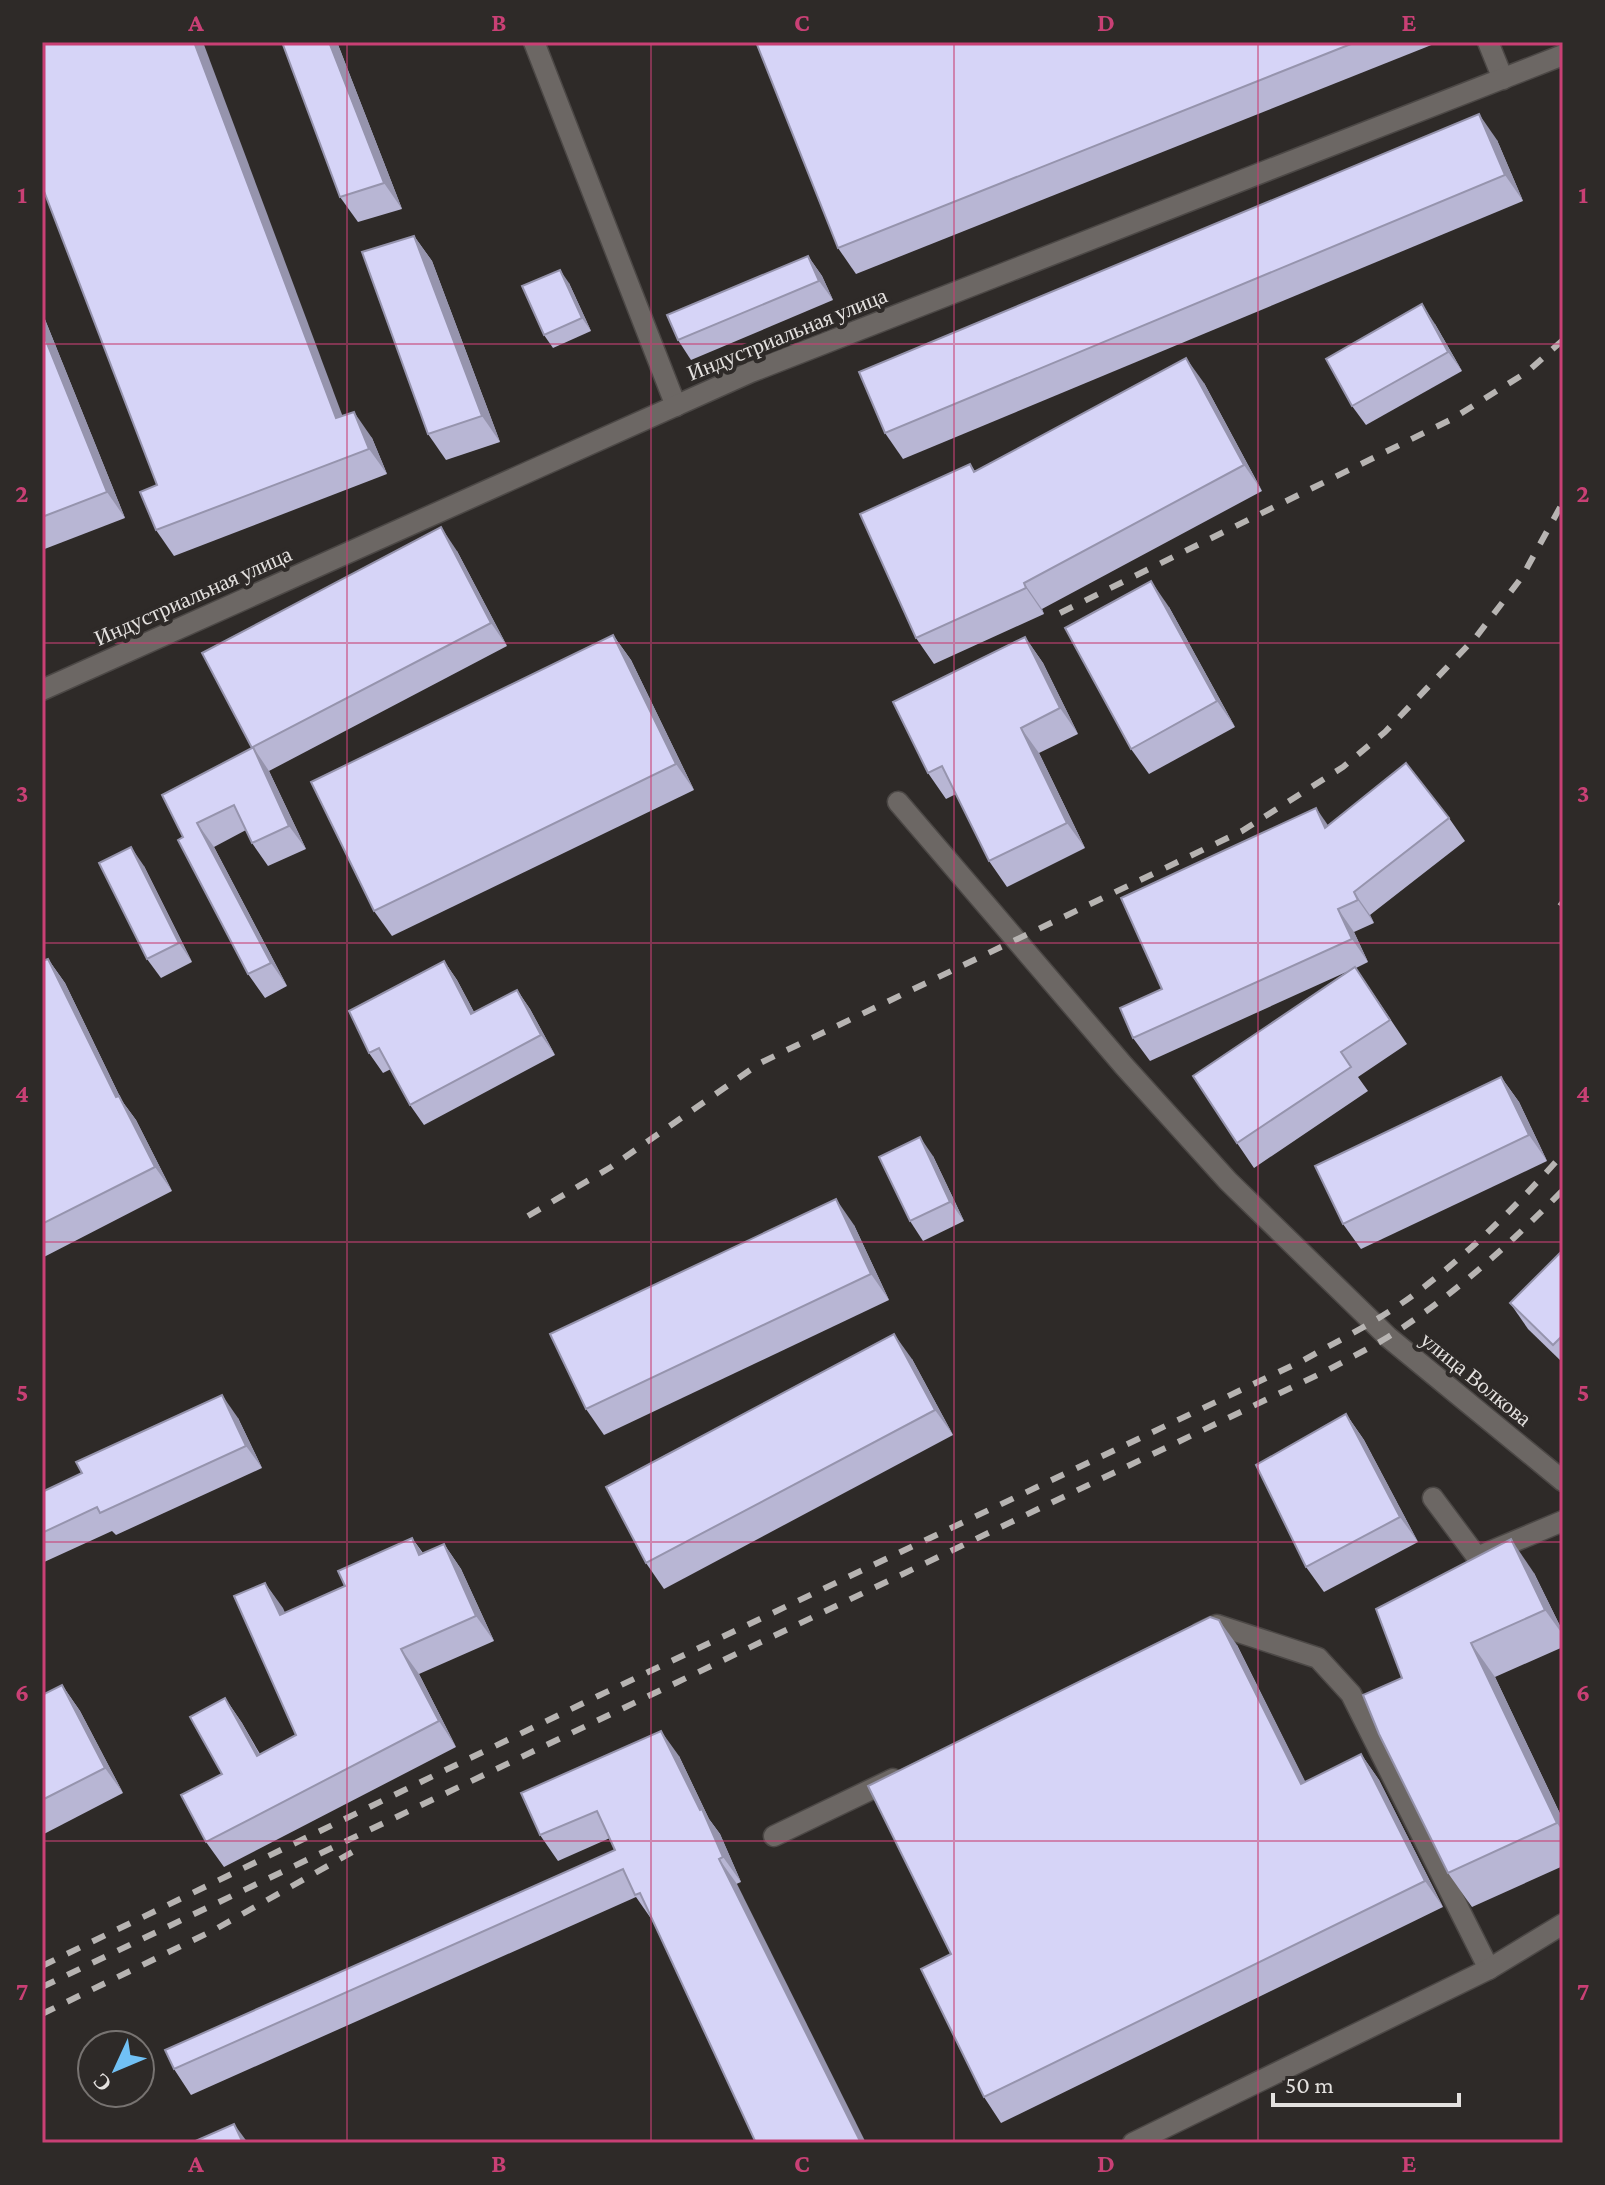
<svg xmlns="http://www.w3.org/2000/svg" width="1605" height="2185" font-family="'Crimson Pro',serif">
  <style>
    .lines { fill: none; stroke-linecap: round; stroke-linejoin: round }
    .minor-casing { stroke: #4c4846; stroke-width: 23 }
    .minor { stroke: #6c6764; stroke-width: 20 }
    .rail { stroke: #b7b4b2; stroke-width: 6; stroke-dasharray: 14 14; stroke-linecap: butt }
    .wall { fill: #b8b6d4 }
    .shaded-wall { fill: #9694ad }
    .building { fill: #d6d4f7; stroke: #9694ad; stroke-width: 2 }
    .grid { fill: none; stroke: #c94075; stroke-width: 2; stroke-opacity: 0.55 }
    .labels { text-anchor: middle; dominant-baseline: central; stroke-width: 8; stroke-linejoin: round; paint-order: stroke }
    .street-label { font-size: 22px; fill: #e4e1df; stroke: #2e2a28 }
    .neatline { fill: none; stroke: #c94075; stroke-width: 3 }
    .grid-label { font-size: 26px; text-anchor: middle; font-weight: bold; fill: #c94075 }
  </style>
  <rect width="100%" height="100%" fill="#2e2a28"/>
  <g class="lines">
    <defs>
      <g id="minor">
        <polyline points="534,42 676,406"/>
        <polyline points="1488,42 1503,79"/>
        <polyline points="42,690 751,372 1563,55"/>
        <polyline points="898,802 1124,1066 1228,1181 1388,1337 1563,1481"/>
        <polyline points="1433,1498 1477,1557 1563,1521"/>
        <polyline points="1200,1633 1217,1625 1318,1658 1351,1694 1489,1969"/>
        <polyline points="774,1836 893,1779"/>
        <polyline points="1133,2143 1489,1969 1563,1924"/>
      </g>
    </defs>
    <use href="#minor" class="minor-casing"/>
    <use href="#minor" class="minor"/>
    <g class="rail">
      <polyline points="1060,613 1452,419 1527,372 1563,340"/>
      <polyline points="1560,906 1563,902"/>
      <polyline points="528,1216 611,1167 760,1063 1242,831 1343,767 1385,732 1476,637 1522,577 1563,502"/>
      <path d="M42 1966 598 1696 1304 1360C1343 1338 1384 1318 1420 1290 1473 1250 1519 1203 1563 1154"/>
      <path d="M42 1987 1328 1370C1348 1359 1368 1349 1388 1337 1452 1297 1510 1244 1563 1190"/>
      <polyline points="42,2014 214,1930 363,1846"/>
    </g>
  </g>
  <g class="wall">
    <polygon points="337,42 402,209 358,222 340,197"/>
    <polygon points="756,42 1439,42 856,274 838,248"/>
    <polygon points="1497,140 1523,201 903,459 885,433"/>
    <polygon points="414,236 432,261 500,442 446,460 428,434"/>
    <polygon points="808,256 822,276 833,300 691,360 678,340"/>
    <polygon points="569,283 591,331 553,348 544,335"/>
    <polygon points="42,312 125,518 42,550"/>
    <polygon points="1435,324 1462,371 1366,425 1352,406"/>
    <polygon points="1204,383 1262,491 1042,609 1044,614 934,664 916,638 970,464 975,471"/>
    <polygon points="343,416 372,438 387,474 174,556 156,530"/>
    <polygon points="457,551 507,646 269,771 306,849 268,866 252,843 246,830 214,847 287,986 265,998 248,974 183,837 252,748"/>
    <polygon points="1169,607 1235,727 1149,774 1131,749"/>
    <polygon points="613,635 631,660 694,790 392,936 374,911"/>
    <polygon points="1025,637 1043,663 1078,734 1039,753 1085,848 1007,887 989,861 956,794 946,799 928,773"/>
    <polygon points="1449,818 1465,841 1370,915 1374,923 1354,932 1368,962 1356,968 1407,1044 1358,1077 1368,1091 1254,1168 1237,1143 1353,969 1150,1061 1133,1038 1162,989 1328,826"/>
    <polygon points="144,866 192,962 161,978 147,959"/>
    <polygon points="48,959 65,983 122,1101 136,1120 172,1191 42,1258 42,961"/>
    <polygon points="444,961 457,980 474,1012 517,990 530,1009 555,1055 424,1125 410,1105 391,1069 383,1073 369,1053"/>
    <polygon points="1501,1077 1519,1102 1547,1161 1361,1249 1343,1224"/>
    <polygon points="933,1156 964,1221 923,1241 910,1221"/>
    <polygon points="854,1225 889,1300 604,1435 586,1409"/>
    <polygon points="1563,1250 1563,1363 1528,1329 1510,1303"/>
    <polygon points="912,1359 953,1435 664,1589 646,1563"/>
    <polygon points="1346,1414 1364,1440 1418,1542 1324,1592 1306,1567"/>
    <polygon points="238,1418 262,1468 116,1535 112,1531 42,1563 42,1492"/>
    <polygon points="412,1538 423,1553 444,1544 461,1569 494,1641 419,1674 456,1747 224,1867 206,1842 222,1774 225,1698 242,1723 260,1754 296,1735 265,1583 285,1613 345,1586"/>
    <polygon points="1534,1573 1563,1632 1563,1647 1495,1677 1563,1820 1563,1866 1472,1907 1448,1873 1402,1678"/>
    <polygon points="1237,1645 1305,1782 1361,1754 1379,1780 1443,1907 1001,2123 984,2097 951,1954"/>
    <polygon points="62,1685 80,1711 123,1793 42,1835 42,1695"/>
    <polygon points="679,1756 709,1819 720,1834 741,1882 652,1920 636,1897 191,2095 174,2069 615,1850 610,1838 558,1861 540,1835"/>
  </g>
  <g class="shaded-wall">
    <polygon points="194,42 203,42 353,444 336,418"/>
    <polygon points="329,42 337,42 402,209 384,183"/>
    <polygon points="1479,114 1497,140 1523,201 1505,175"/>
    <polygon points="414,236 432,261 500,442 482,416"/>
    <polygon points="808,256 822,276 833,300 819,281"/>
    <polygon points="560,270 569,283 591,331 582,318"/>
    <polygon points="1422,304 1435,324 1462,371 1448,352"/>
    <polygon points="42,312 125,518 107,492 42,331"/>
    <polygon points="1186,358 1204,383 1262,491 1244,465"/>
    <polygon points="354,412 372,438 387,474 369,449"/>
    <polygon points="441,527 457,551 507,646 491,623"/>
    <polygon points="1151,581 1169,607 1235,727 1217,701"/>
    <polygon points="1024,583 1042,609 1044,614 1026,588"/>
    <polygon points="613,635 631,660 694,790 676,764"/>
    <polygon points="1025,637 1043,663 1078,734 1060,708"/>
    <polygon points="1021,728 1039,753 1085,848 1067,823"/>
    <polygon points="253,747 269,771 306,849 289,826"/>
    <polygon points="1316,808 1332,831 1325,828"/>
    <polygon points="197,823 214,847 287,986 271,963"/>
    <polygon points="131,847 144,866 192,962 179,943"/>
    <polygon points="1354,892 1370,915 1374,923 1358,900"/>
    <polygon points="1338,909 1354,932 1368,962 1352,939"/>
    <polygon points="48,959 65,983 122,1101 136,1120 172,1191 155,1167 116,1097"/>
    <polygon points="444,961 457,980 485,1033 471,1014"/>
    <polygon points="517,990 530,1009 555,1055 541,1035"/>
    <polygon points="1501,1077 1519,1102 1547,1161 1529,1135"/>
    <polygon points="920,1137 933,1156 964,1221 950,1202"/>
    <polygon points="836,1199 854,1225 889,1300 871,1274"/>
    <polygon points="894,1334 912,1359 953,1435 935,1410"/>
    <polygon points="222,1395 238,1418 262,1468 246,1446"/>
    <polygon points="1346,1414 1364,1440 1418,1542 1400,1517"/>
    <polygon points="412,1538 429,1563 419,1555"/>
    <polygon points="1511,1539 1534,1573 1563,1632 1563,1635 1545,1610"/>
    <polygon points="444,1544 461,1569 494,1641 476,1616"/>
    <polygon points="265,1583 283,1608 297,1640 280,1615"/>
    <polygon points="1219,1620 1237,1645 1319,1809 1301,1784"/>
    <polygon points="1471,1643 1495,1677 1563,1820 1563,1832 1557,1823"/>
    <polygon points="401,1649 419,1674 456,1747 439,1721"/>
    <polygon points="62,1685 80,1711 123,1793 105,1768"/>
    <polygon points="225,1698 242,1723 274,1781 257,1756"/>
    <polygon points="661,1731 679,1756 709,1819 720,1834 741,1882 723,1857"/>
    <polygon points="1361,1754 1379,1780 1443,1907 1425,1881"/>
    <polygon points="719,1859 737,1884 866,2143 861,2143"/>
    <polygon points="234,2124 248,2143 243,2143"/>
  </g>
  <g class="building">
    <polygon points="42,42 194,42 336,418 354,412 369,449 156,530 140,492 157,485 42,186"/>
    <polygon points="282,42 329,42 384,183 340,197"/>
    <polygon points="756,42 1356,42 838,248"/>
    <polygon points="1479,114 1505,175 885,433 859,372"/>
    <polygon points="414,236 482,416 428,434 362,252"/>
    <polygon points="808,256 819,281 678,340 667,315"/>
    <polygon points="560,270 582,318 544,335 522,286"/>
    <polygon points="1422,304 1448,352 1352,406 1326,359"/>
    <polygon points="42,331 107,492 42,517"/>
    <polygon points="1186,358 1244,465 1024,583 1026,588 916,638 860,514 970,464 974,472"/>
    <polygon points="441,527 491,623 253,747 289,826 252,843 234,805 197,823 271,963 248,974 178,840 183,837 162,795 252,748 202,653"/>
    <polygon points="1151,581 1217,701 1131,749 1065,628"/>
    <polygon points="613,635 676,764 374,911 311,782"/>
    <polygon points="1025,637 1060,708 1021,728 1067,823 989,861 942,766 928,773 893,702"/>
    <polygon points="1406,763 1449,818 1354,892 1358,900 1338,909 1352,939 1133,1038 1120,1008 1162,989 1121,898 1316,808 1325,828"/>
    <polygon points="131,847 179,943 147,959 99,863"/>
    <polygon points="48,959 116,1097 119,1096 155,1167 42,1224 42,961"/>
    <polygon points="444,961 471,1014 517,990 541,1035 410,1105 379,1048 369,1053 349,1011"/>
    <polygon points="1355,967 1390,1020 1341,1052 1351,1067 1237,1143 1193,1076"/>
    <polygon points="1501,1077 1529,1135 1343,1224 1315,1166"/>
    <polygon points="920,1137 950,1202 910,1221 879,1157"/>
    <polygon points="836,1199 871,1274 586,1409 550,1334"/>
    <polygon points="1563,1250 1563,1335 1553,1345 1510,1303"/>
    <polygon points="894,1334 935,1410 646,1563 606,1487"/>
    <polygon points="222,1395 246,1446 100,1513 97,1507 42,1533 42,1492 82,1473 76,1462"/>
    <polygon points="1346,1414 1400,1517 1306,1567 1256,1465"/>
    <polygon points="412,1538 419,1555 444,1544 476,1616 401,1649 439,1721 206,1842 181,1795 222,1774 190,1717 225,1698 257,1756 296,1735 234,1596 265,1583 280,1615 345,1586 338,1571"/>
    <polygon points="1511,1539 1545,1610 1471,1643 1557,1823 1448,1873 1379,1734 1363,1695 1402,1678 1376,1609"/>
    <polygon points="1210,1617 1219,1620 1301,1784 1361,1754 1425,1881 984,2097 921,1969 951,1954 868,1786"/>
    <polygon points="62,1685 105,1768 42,1800 42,1695"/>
    <polygon points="661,1731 700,1810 702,1809 723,1857 719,1859 861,2143 756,2143 640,1893 635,1895 623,1869 174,2069 165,2050 615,1850 597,1811 540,1835 521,1793"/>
    <polygon points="234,2124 243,2143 191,2143"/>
  </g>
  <path class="grid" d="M347 42V2143M651 42V2143M954 42V2143M1258 42V2143M42 344H1563M42 643H1563M42 943H1563M42 1242H1563M42 1542H1563M42 1841H1563"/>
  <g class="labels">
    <g class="street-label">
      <text transform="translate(787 334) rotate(-22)">Индустриальная улица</text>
      <text transform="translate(193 596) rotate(-24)">Индустриальная улица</text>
      <text transform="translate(1476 1379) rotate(39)">улица Волкова</text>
    </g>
  </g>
  <rect width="1605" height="2185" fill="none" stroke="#2e2a28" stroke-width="88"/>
  <g transform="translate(116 2069) rotate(226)"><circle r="38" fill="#2e2a28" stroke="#777371" stroke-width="2"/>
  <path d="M0-6L14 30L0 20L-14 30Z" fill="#71c1f5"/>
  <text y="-12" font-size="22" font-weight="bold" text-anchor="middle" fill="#e4e1df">С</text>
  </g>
  <path d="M1273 2093v12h186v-12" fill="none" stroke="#e4e1df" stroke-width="4"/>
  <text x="1285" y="2093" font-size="24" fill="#e4e1df" stroke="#2e2a28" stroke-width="6" paint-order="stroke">50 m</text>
  <rect x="44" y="44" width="1517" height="2097" class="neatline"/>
  <g class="grid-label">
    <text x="196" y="31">A</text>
    <text x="499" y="31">B</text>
    <text x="802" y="31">C</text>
    <text x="1106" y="31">D</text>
    <text x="1409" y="31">E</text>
    <text x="22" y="203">1</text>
    <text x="1583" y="203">1</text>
    <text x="22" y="502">2</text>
    <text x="1583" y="502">2</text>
    <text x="22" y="802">3</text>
    <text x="1583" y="802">3</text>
    <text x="22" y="1102">4</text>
    <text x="1583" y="1102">4</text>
    <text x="22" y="1401">5</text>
    <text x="1583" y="1401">5</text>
    <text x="22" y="1701">6</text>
    <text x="1583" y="1701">6</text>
    <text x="22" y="2000">7</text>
    <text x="1583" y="2000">7</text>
    <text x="196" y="2172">A</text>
    <text x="499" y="2172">B</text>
    <text x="802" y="2172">C</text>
    <text x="1106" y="2172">D</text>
    <text x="1409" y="2172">E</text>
  </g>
</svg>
